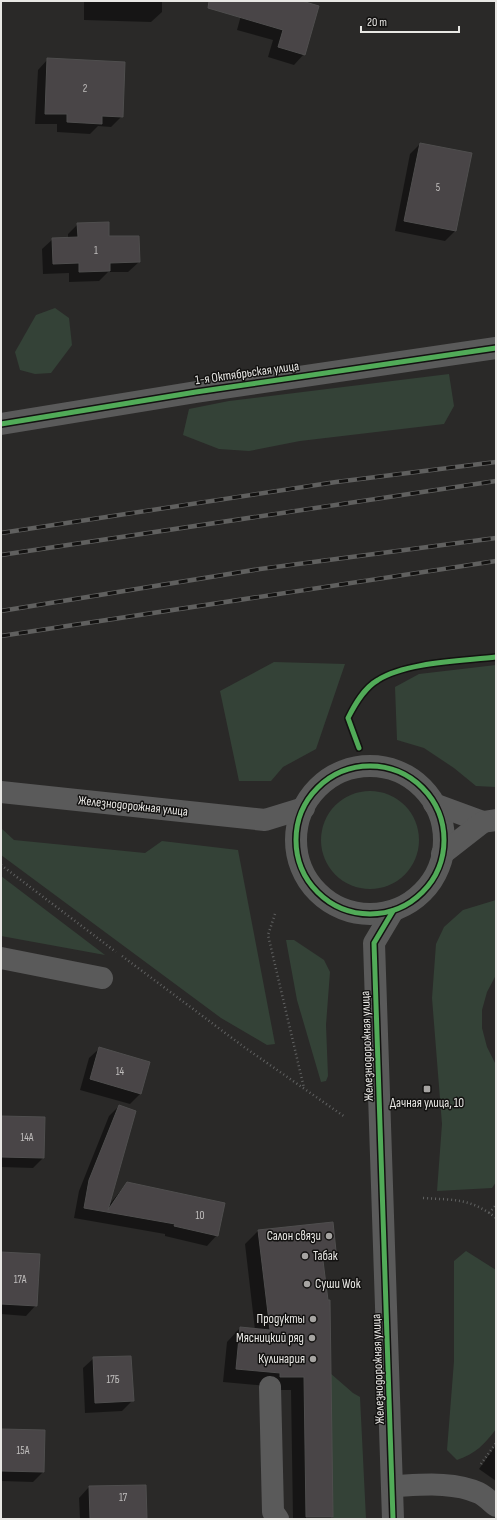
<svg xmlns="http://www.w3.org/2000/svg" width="497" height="1520" font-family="'Sofia Sans Condensed',sans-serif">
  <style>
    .green { fill: #344237 }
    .shadow { fill: #0007 }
    .building { fill: #494547; stroke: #4f4e4e }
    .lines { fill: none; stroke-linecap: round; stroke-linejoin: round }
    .path { stroke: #616262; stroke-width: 2.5; stroke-dasharray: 1 3; stroke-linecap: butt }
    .minor { stroke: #5a5a5a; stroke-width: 22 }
    .rail-casing { stroke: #60605f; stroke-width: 4.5 }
    .rail { stroke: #131211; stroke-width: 3; stroke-dasharray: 9; stroke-linecap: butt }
    .cycleway-casing { stroke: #131211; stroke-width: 8 }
    .cycleway { stroke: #51ab58; stroke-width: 5 }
    .poi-dot { fill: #a6a4a2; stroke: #131211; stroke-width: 1.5 }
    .labels { text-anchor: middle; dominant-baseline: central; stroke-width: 3; stroke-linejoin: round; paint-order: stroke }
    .number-label { font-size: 11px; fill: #c0bebd }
    .street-label { font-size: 13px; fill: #e8e7e4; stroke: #131211 }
    .poi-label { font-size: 13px; fill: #e8e7e4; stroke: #131211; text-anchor: end }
  </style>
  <rect width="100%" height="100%" fill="#2a2928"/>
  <g class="green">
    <polygon points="55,308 69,318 72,345 51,373 35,374 20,370 15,352 36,315"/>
    <polygon points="449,374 454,406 444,424 300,441 249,451 219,449 183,435 189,409 229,401"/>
    <polygon points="274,662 345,664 316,749 283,767 271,781 239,781 220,691"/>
    <polygon points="496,665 496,787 476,786 454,768 424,748 397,740 395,687 419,674"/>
    <circle cx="370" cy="840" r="49"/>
    <polygon points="1,828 14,840 145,853 162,841 238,850 275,1044 267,1045 221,1018 1,855"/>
    <polygon points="1,876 105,955 1,936"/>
    <polygon points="496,900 496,975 487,992 482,1010 482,1028 487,1047 496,1065 496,1182 492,1188 437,1191 442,1124 432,998 436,944 444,927 463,910"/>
    <polygon points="286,940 294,940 324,960 330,972 326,1025 328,1076 326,1081 321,1082 297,1000"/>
    <path d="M466 1251 496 1270V1429C485 1444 475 1454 457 1460L447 1450 454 1361V1261Z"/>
    <polygon points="330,1373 353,1393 360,1397 366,1519 333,1519"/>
  </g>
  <g class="shadow">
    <polygon points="84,1 162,1 162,12 151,22 84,20"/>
    <polygon points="245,1 298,1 304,54 294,65 268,57 273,40 237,30"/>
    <polygon points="48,59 122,116 111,127 98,126 90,134 57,132 57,124 35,124 38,70"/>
    <polygon points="420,144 455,231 445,241 395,231 410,154"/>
    <polygon points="78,224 108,237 139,262 128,272 108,272 99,281 69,282 69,273 43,274 42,249 53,239 68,238 68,234"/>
    <polygon points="100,1048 149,1063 140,1094 130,1104 80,1090 89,1058"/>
    <polygon points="119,1106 108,1206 127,1183 217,1235 207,1246 165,1236 165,1234 74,1218 79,1191 109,1116"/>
    <polygon points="1,1128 43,1158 33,1168 1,1167"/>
    <polygon points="258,1231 335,1251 322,1263 327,1301 332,1516 330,1519 293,1519 291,1390 267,1390 267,1386 223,1382 227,1342 240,1328 255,1330 245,1244"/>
    <polygon points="1,1253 36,1305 26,1316 1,1314"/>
    <polygon points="94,1358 132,1401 122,1411 85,1413 83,1368"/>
    <polygon points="1,1430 43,1472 33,1482 1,1481"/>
    <polygon points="496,1445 496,1481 479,1469"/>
    <polygon points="89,1487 146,1519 80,1519 79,1498"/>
  </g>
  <g class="building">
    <polygon points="209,1 302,1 319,6 305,55 278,47 283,30 208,8"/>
    <polygon points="47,58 125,62 123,117 102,116 102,124 67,122 67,114 45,114"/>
    <polygon points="420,143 472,153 456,231 404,221"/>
    <polygon points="109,222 109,236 139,236 140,262 110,263 110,271 79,272 79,263 53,264 52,238 78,237 77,223"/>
    <polygon points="99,1047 150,1062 141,1094 90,1079"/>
    <polygon points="119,1105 136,1111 108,1210 127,1182 225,1203 218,1236 174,1226 175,1224 84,1208 89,1180"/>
    <polygon points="1,1116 45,1117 44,1158 1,1157"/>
    <polygon points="333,1222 336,1251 322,1253 328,1300 330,1300 333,1517 306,1517 304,1377 280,1377 280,1373 236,1369 240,1327 270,1330 258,1230"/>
    <polygon points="1,1252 40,1254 37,1306 1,1304"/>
    <polygon points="131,1356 134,1401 95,1403 93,1357"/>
    <polygon points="1,1429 45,1430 44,1472 1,1471"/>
    <polygon points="146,1485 147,1519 90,1519 89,1486"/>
  </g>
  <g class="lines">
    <g class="path">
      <polyline points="1,865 116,952"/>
      <polyline points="275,914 268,935 304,1088"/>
      <polyline points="122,956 244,1047 345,1117"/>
      <path d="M423 1198C453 1200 471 1198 496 1218"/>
      <polyline points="489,1213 496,1205"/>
      <polyline points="481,1464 496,1443"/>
    </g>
    <g class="minor">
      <polyline points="1,424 196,392 496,348"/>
      <circle cx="370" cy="840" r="74"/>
      <polyline points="1,792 265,820 304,808"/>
      <polyline points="434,804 483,822 496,820"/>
      <polyline points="442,854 483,822"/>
      <polyline points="393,911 374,943 393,1519"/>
      <polyline points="1,958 102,978"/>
      <polyline points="270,1387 273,1512 278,1519"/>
      <path d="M393 1486C420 1485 453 1481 479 1493 485 1496 491 1502 496 1506"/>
    </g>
    <defs>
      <g id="rail">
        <polyline points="1,533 336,482 496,462"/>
        <polyline points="1,555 496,481"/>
        <polyline points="1,611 260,569 496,538"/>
        <polyline points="1,636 496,561"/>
      </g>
    </defs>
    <use href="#rail" class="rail-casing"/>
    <use href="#rail" class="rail"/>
    <defs>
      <g id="cycleway">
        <polyline points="1,424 196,392 496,348"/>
        <path d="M359 748 348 718C355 704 364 688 378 680 406 662 463 661 496 657"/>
        <circle cx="370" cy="840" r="74"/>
        <polyline points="393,911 374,943 393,1519"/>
      </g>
    </defs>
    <use href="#cycleway" class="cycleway-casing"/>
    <use href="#cycleway" class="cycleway"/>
  </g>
  <g class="poi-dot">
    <rect x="423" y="1085" width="8" height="8" rx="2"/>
    <circle cx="329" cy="1236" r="4"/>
    <circle cx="305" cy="1256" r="4"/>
    <circle cx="307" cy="1284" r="4"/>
    <circle cx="313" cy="1319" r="4"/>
    <circle cx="312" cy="1338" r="4"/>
    <circle cx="313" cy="1359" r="4"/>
  </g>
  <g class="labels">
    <g class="number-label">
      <text x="85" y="88">2</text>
      <text x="438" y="187">5</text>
      <text x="96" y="250">1</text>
      <text x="120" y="1071">14</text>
      <text x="27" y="1137">14А</text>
      <text x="200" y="1215">10</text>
      <text x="20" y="1279">17А</text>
      <text x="113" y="1379">17Б</text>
      <text x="23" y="1450">15А</text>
      <text x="123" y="1497">17</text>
    </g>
    <g class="street-label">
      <text transform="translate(247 373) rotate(-8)">1-я Октябрьская улица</text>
      <text transform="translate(133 806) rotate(6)">Железнодорожная улица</text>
      <text transform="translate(367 1046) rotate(-92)">Железнодорожная улица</text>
      <text transform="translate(378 1369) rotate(-92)">Железнодорожная улица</text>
    </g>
    <g class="poi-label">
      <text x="427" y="1103" text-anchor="middle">Дачная улица, 10</text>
      <text x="321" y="1236">Салон связи</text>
      <text x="313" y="1256" text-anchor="start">Табак</text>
      <text x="315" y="1284" text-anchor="start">Суши Wok</text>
      <text x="305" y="1319">Продукты</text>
      <text x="304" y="1338">Мясницкий ряд</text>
      <text x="305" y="1359">Кулинария</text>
    </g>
  </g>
  <rect width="497" height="1520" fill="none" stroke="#e8e7e4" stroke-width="4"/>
  <path d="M361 26v6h98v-6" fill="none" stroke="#e8e7e4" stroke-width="2"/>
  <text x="367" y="26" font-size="12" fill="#e8e7e4" stroke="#131211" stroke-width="3" paint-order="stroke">20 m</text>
</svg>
